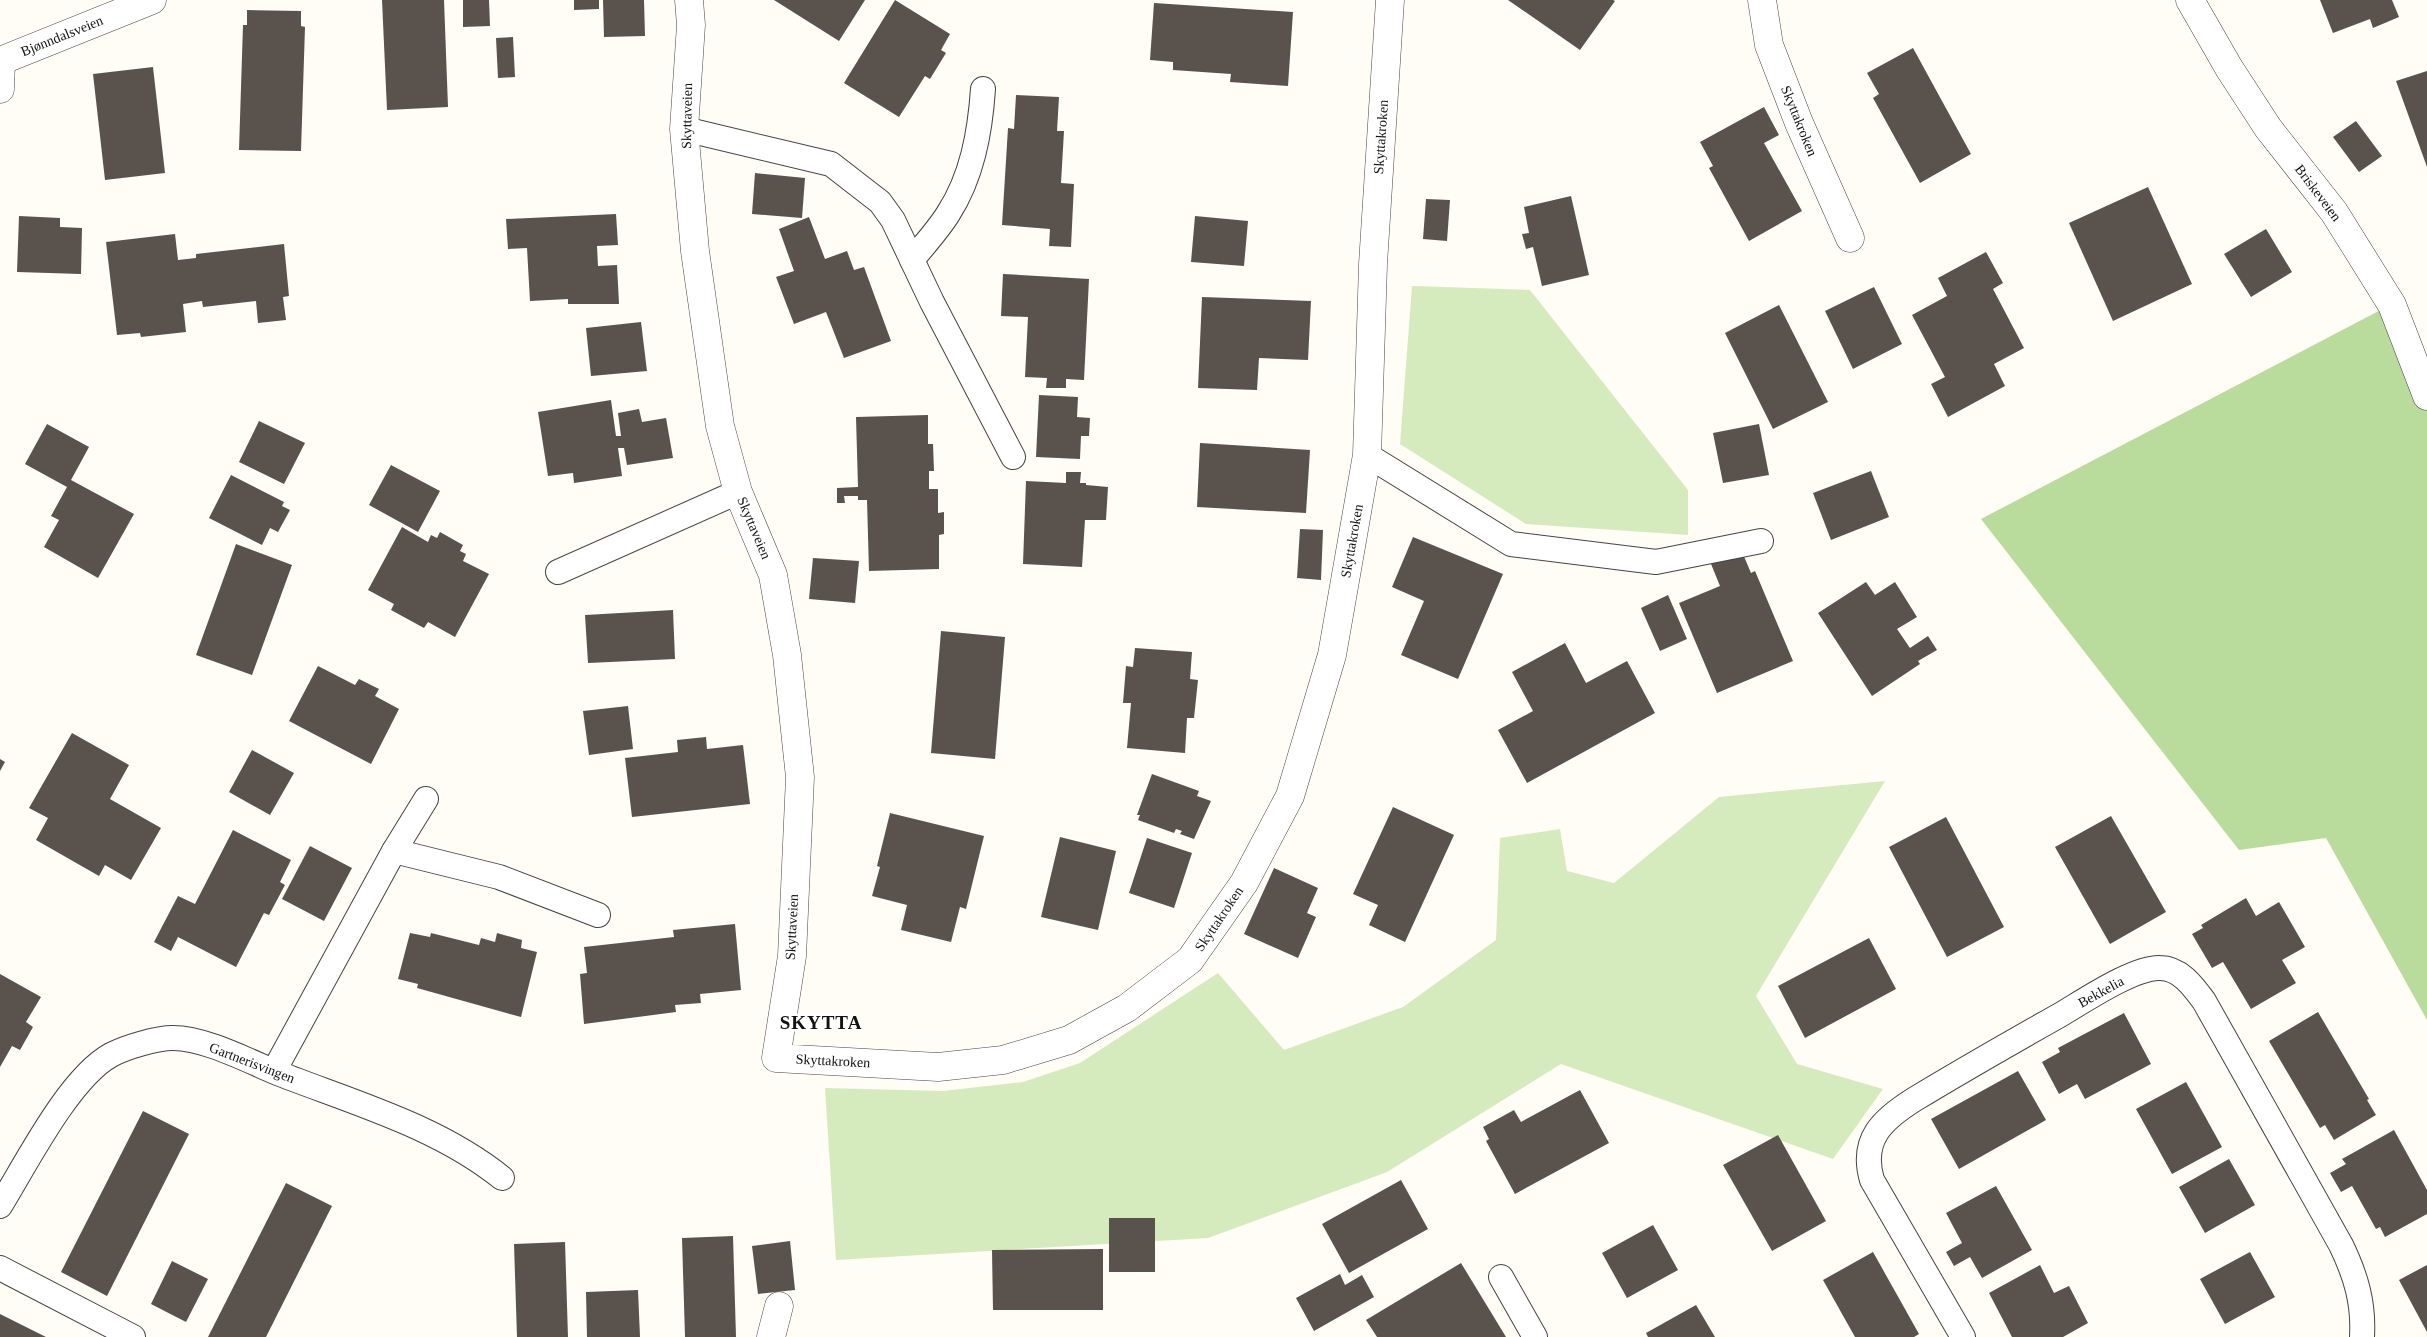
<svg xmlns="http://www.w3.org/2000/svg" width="2427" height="1337" font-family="'Times New Roman',serif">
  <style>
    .green { fill: #d5ebbd }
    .forest { fill: #b9dc9c }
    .building { fill: #5a524d }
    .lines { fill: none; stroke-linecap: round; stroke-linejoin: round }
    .service-casing { stroke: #444; stroke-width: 26 }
    .minor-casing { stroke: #444; stroke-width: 29 }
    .service { stroke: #fff; stroke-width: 24 }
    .minor { stroke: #fff; stroke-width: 28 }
    .labels { text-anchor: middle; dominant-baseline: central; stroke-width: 5; stroke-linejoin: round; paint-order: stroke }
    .street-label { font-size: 14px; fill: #111; stroke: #fff }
    .district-label { font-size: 19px; font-weight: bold; letter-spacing: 1px; fill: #111; stroke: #fff }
  </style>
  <rect width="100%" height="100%" fill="#fffdf5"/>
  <g class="green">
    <polygon points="1412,286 1530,290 1688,490 1688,535 1526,524 1400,444"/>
    <polygon points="1885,781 1756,996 1797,1064 1883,1089 1833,1159 1561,1064 1387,1172 1208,1238 836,1260 825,1088 943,1091 1023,1082 1080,1063 1218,973 1284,1050 1403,1007 1496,940 1500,838 1560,829 1567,871 1614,883 1719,797"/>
  </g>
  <polygon class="forest" points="2392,304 2427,410 2427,1020 2326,838 2239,850 1981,519"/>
  <g class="building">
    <polygon points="382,0 444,0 448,107 387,110"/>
    <polygon points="463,0 489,0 490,26 463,27"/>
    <polygon points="574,0 599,0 599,9 574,10"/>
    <polygon points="603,0 644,0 645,36 604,37"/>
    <polygon points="774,0 865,0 839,41"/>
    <polygon points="895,0 950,34 941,50 946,53 930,79 925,76 899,117 844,83"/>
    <polygon points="1508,0 1613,0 1615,1 1580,50"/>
    <polygon points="2320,0 2392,0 2399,17 2373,28 2370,19 2333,33"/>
    <polygon points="1154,3 1293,12 1288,86 1230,82 1231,74 1173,70 1173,62 1150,60"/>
    <polygon points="247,10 301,11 301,26 305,27 301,151 239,150 243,25 247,25"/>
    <polygon points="513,37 515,77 498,78 496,38"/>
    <polygon points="1913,48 1971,154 1920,183 1873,98 1879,94 1867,73"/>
    <polygon points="153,67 165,173 105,180 93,74"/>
    <polygon points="2427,71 2427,167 2396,81"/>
    <polygon points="1016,95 1059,97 1057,131 1064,131 1061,183 1074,184 1071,247 1049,246 1050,229 1002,225 1008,128 1014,129"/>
    <polygon points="1764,107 1779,135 1764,143 1802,211 1749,241 1709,168 1713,166 1700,142"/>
    <polygon points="2356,121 2382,156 2359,172 2333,137"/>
    <polygon points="755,173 805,178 802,218 752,214"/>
    <polygon points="2148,187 2192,284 2113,321 2069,223"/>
    <polygon points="1571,196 1589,275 1542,286 1533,247 1526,249 1522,234 1529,233 1524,207"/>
    <polygon points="1426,199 1450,200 1447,241 1423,239"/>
    <polygon points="616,214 618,245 597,246 598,266 617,265 619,304 568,304 568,299 530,301 527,248 508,249 506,219"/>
    <polygon points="19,216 60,218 60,227 82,228 81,274 17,272"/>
    <polygon points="1195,216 1248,221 1244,266 1191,262"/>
    <polygon points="809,217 825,259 847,251 854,270 864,267 891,341 844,358 826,312 794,324 776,277 794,271 779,229"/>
    <polygon points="2266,229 2292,272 2251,297 2224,254"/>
    <polygon points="175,234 178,260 196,258 196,254 284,244 289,296 283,297 286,320 258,323 256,301 203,307 202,301 183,304 186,332 141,337 140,333 117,335 106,242"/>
    <polygon points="1986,252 2003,283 1993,289 2024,348 1994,364 2005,386 1948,417 1931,384 1945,377 1912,315 1947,296 1938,278"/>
    <polygon points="1003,274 1089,279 1084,380 1066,379 1066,388 1046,388 1047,378 1025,377 1028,317 1001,316"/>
    <polygon points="1874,287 1902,344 1853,369 1825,311"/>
    <polygon points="1202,297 1311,301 1308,360 1259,358 1257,390 1198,388"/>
    <polygon points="1779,305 1828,402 1773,429 1725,333"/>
    <polygon points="641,322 647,371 591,376 586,328"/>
    <polygon points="1039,395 1078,397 1077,417 1090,418 1089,436 1081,436 1080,459 1036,457"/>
    <polygon points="611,400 616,436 621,436 618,413 639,409 642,422 666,418 673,458 627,465 624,448 618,448 622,476 574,483 573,473 548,476 538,412"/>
    <polygon points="928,415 928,444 933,444 934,471 929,471 929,489 938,489 938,513 944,512 944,534 939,535 939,569 869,571 867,500 858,500 858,496 844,496 845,503 837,503 837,488 858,487 856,417"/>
    <polygon points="259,421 305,443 284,484 239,462"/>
    <polygon points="47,424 89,447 71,480 134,514 98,578 44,547 59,520 51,516 67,487 25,464"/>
    <polygon points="1759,424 1769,475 1723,483 1713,433"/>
    <polygon points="1200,443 1310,450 1306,513 1197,507"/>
    <polygon points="391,465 440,491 418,532 369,505"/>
    <polygon points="1871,471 1889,517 1831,540 1813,493"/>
    <polygon points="1066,472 1081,472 1080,483 1086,483 1086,485 1108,487 1106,520 1085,520 1082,567 1023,564 1026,481 1066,483"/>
    <polygon points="231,475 284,502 282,506 290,510 278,532 270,528 262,545 209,518"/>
    <polygon points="402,527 428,542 431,535 437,538 440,532 463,545 460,551 466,554 463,561 489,574 455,637 428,622 424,628 391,610 394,604 368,590"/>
    <polygon points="1300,529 1323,530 1321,580 1297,578"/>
    <polygon points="1413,537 1503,574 1458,679 1401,655 1424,601 1392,587"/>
    <polygon points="236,544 292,565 252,675 196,655"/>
    <polygon points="1740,547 1751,573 1755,571 1793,661 1717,693 1679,603 1720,586 1709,559"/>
    <polygon points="813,558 859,561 855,603 809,599"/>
    <polygon points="1866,582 1875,595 1895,582 1917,617 1897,629 1910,648 1928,636 1937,650 1918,661 1920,664 1872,696 1818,613"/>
    <polygon points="1668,595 1687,639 1660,651 1641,608"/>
    <polygon points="673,610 675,659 588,663 585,615"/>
    <polygon points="941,631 1005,637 995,759 931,753"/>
    <polygon points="1565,643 1586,683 1627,661 1655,713 1527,783 1498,730 1533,711 1512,672"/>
    <polygon points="1135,648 1192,652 1190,679 1198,680 1194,718 1187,718 1185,753 1127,748 1131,703 1123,703 1126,666 1133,667"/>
    <polygon points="318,666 355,685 359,679 379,689 375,696 399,709 371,764 289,721"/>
    <polygon points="628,706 633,749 589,755 583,711"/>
    <polygon points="72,733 129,765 110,799 161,828 131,880 105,865 99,876 36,840 48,818 29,808"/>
    <polygon points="706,737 707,749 743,745 750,804 632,817 625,758 678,752 677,740"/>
    <polygon points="252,750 294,773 270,815 229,792"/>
    <polygon points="0,759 5,762 0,771"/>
    <polygon points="1152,774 1199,791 1197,796 1211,801 1194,839 1180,834 1182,831 1176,829 1174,833 1138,820 1140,815 1137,815"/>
    <polygon points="1393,807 1454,835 1405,942 1369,925 1378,905 1353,894"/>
    <polygon points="890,813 984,836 966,909 960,907 951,942 901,930 907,905 872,896 880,867 877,866"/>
    <polygon points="2111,816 2166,912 2110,944 2055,847"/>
    <polygon points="1946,817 2004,927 1947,957 1889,847"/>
    <polygon points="233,830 291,860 280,882 285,885 269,915 264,913 236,967 178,937 171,951 154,942 178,896 195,904"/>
    <polygon points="1060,837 1116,851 1098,930 1041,917"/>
    <polygon points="1147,838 1192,853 1174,908 1129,893"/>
    <polygon points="310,846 352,868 324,921 282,899"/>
    <polygon points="1274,868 1318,888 1307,913 1316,917 1298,958 1244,934"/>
    <polygon points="2246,898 2256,916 2279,902 2305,947 2282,960 2296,983 2251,1009 2223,962 2212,968 2192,934 2203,928 2201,925"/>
    <polygon points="735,924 741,990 700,994 701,1003 675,1005 676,1012 584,1024 580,974 587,973 584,947 674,937 673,930"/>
    <polygon points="410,933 430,937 431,933 479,945 481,938 495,942 497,933 522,940 521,948 537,952 521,1017 417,988 418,984 398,979"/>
    <polygon points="1869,938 1896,989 1805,1038 1778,986"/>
    <polygon points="0,974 41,997 26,1022 33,1027 20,1050 12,1046 0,1067"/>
    <polygon points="2318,1012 2369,1099 2367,1100 2376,1115 2334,1140 2325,1125 2320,1128 2269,1041"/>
    <polygon points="2124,1013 2151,1064 2085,1099 2077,1084 2059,1094 2042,1062 2060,1052 2058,1048"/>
    <polygon points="2018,1071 2046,1120 1959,1169 1931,1119"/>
    <polygon points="2186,1082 2222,1147 2172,1174 2136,1109"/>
    <polygon points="1580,1090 1609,1143 1515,1194 1486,1141 1489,1139 1483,1127 1514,1110 1521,1122"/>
    <polygon points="143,1111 189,1134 107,1296 61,1272"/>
    <polygon points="2394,1130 2427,1190 2427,1214 2385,1237 2380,1227 2376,1229 2352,1186 2341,1192 2330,1173 2346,1164 2342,1159"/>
    <polygon points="1778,1135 1826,1221 1772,1251 1723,1165"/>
    <polygon points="2229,1159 2255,1205 2205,1233 2179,1187"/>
    <polygon points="1401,1180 1428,1229 1349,1273 1322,1224"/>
    <polygon points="286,1183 332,1206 266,1337 208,1337"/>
    <polygon points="1996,1186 2032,1250 1982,1278 1970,1257 1954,1266 1946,1252 1962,1243 1946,1213"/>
    <rect x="1109" y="1218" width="46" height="54"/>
    <polygon points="1653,1225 1678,1270 1627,1298 1602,1253"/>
    <polygon points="733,1236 736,1337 685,1337 682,1238"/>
    <polygon points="790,1241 795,1290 758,1294 752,1246"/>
    <polygon points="565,1242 568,1337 517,1337 514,1244"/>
    <polygon points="1103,1249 1103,1310 993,1310 992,1250"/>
    <polygon points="1873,1252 1919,1334 1914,1337 1855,1337 1823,1280"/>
    <polygon points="2250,1252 2275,1297 2225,1324 2200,1279"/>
    <polygon points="172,1261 208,1279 186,1322 151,1304"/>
    <polygon points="1461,1263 1506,1337 1377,1337 1366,1320"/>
    <polygon points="2040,1265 2054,1293 2069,1286 2088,1323 2063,1337 2012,1337 1989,1293"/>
    <polygon points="2427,1265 2427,1332 2399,1280"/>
    <polygon points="1340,1274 1345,1285 1362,1275 1374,1297 1314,1331 1296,1298"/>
    <polygon points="638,1290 640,1337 587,1337 586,1292"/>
    <polygon points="1696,1305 1715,1337 1648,1337 1646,1333"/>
    <polygon points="0,1314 46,1337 0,1337"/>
  </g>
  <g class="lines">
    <defs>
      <g id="service">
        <polyline points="684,129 831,164 880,202 893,220 932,302 1013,457"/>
        <path d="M912 260C924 245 938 230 948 214 972 177 980 133 983 89"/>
        <polyline points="1367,455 1511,544 1656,562 1761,541"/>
        <polyline points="558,572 738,492"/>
        <polyline points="394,851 499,877 598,915"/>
        <polyline points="274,1071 394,851 426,799"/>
        <path d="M0 1206C26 1164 69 1078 111 1055 126 1047 157 1038 173 1038 206 1038 250 1062 280 1074 355 1103 439 1127 502 1178"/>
        <polyline points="0,1268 133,1337"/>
        <polyline points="1501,1277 1535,1337"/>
        <path d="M1963 1337 1872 1180C1860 1139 1883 1119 1915 1099 1963 1070 2012 1042 2060 1015 2084 1001 2134 967 2160 968 2180 968 2193 986 2204 1001L2341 1245C2356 1276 2364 1303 2362 1337"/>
      </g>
      <g id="minor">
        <polyline points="689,0 691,25 684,129 695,251 720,426 738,492 773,575 787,655 800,777 792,956 776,1058 938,1067 1003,1060 1069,1040 1127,1008 1190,960 1244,883 1290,796 1332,655 1367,455 1373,264 1390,0"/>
        <polyline points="1762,0 1769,45 1799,123 1850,238"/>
        <polyline points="2190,0 2229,68 2268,128 2334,212 2392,305 2427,396"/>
        <polyline points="0,61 152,0"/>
        <polyline points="0,89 1,61"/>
        <polyline points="771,1337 779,1306"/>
      </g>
    </defs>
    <use href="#service" class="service-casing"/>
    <use href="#minor" class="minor-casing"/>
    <use href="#service" class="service"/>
    <use href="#minor" class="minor"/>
  </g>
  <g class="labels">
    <g class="street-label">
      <text transform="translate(62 36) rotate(-22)">Bjønndalsveien</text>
      <text transform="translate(687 116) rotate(-89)">Skyttaveien</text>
      <text transform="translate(1799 121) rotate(68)">Skyttakroken</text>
      <text transform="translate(1381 137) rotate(-86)">Skyttakroken</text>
      <text transform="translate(2318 193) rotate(53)">Briskeveien</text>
      <text transform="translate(754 528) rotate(67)">Skyttaveien</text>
      <text transform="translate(1352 541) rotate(-80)">Skyttakroken</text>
      <text transform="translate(1219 919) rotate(-56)">Skyttakroken</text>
      <text transform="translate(792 927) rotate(-87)">Skyttaveien</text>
      <text transform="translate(2101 992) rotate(-29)">Bekkelia</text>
      <text transform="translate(833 1061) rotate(3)">Skyttakroken</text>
      <text transform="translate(252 1063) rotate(21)">Gartnerisvingen</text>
    </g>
    <g class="district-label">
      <text x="821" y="1022">SKYTTA</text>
    </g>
  </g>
</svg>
